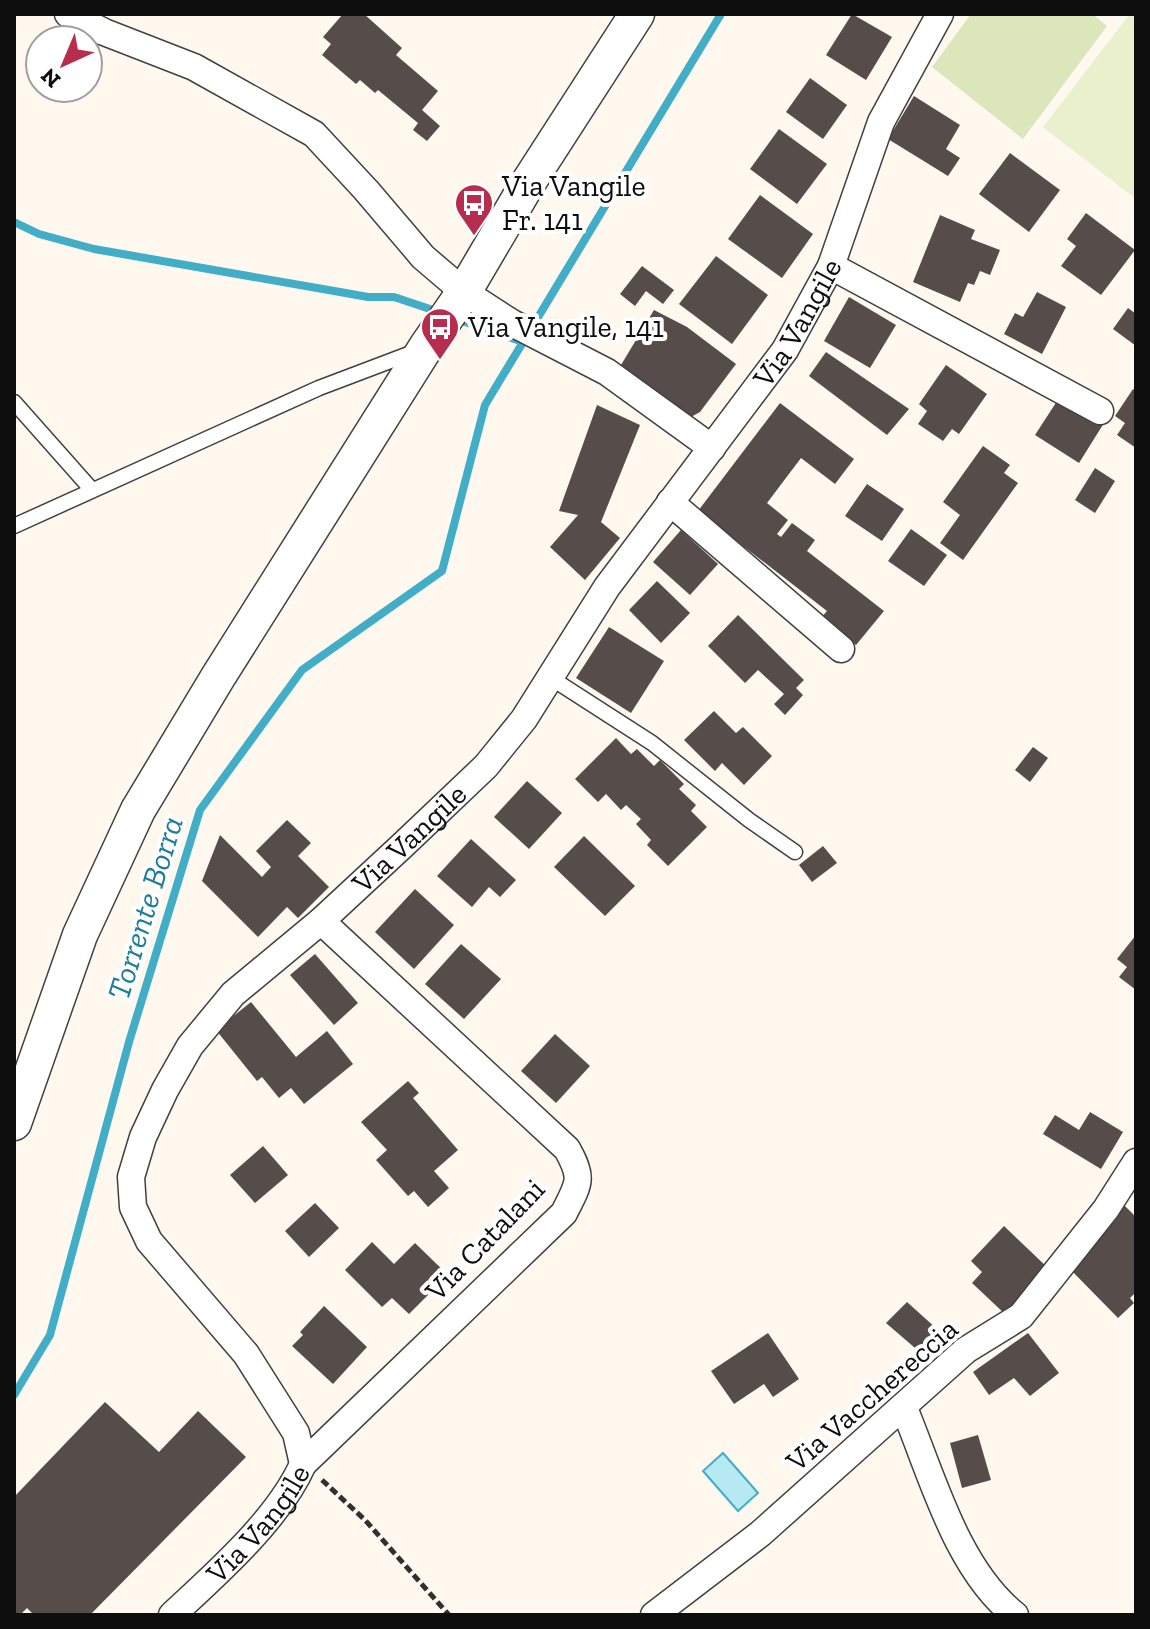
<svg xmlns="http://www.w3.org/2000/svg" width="1150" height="1629" font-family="'Zilla Slab',serif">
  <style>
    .green { fill: #dbe7bb }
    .pitch { fill: #eaefcc }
    .water { fill: #b7e9f3; stroke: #41adc6; stroke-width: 2 }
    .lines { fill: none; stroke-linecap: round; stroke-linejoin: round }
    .stream { stroke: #41adc6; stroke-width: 8 }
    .building { fill: #564d4b }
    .service-casing { stroke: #414141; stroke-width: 17 }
    .minor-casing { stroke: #414141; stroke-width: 29 }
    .tertiary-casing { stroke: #414141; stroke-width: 37 }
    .path { stroke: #303030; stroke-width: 5; stroke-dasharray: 8 4; stroke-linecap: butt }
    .service { stroke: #fff; stroke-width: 14 }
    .minor { stroke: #fff; stroke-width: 26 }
    .tertiary { stroke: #fff; stroke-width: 34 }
    .labels { text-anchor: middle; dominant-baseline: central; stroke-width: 8; stroke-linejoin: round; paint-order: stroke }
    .poi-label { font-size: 30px; fill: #0e0e0e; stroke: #fff; text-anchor: start }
    .street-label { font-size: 30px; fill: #0e0e0e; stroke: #fff }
    .water-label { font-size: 32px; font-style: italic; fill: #1d7d99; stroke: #fff }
  </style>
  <rect width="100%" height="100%" fill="#fef8ef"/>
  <polygon class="green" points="971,14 1092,14 1107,26 1023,139 932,67"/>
  <polygon class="pitch" points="1130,14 1136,14 1136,199 1043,127"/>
  <polygon class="water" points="723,1453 758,1493 738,1511 703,1471"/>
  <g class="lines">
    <g class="stream">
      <polyline points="14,222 39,234 94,249 340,292 368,297 394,297 442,313"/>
      <polyline points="454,318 523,342"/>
      <polyline points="14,1395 50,1335 129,1042 200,810 302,670 442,571 485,405 721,14"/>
    </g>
  </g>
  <g class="building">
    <polygon points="343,14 364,14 402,48 396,55 438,91 422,110 440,126 427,141 413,130 418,123 378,90 375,93 360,80 356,84 322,55 331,44 323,37"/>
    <polygon points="852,14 892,37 866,80 826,55"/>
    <polygon points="810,78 847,105 823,139 786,112"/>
    <polygon points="914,96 960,125 946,149 960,158 948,176 888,139"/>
    <polygon points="779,129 827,164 797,204 750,169"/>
    <polygon points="1010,153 1060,190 1029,232 979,194"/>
    <polygon points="760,195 813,234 782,278 728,239"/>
    <polygon points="1086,213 1135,250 1101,295 1061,266 1076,246 1067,239"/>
    <polygon points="940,215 975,230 971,239 1000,250 990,275 980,271 974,285 968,283 960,302 913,282"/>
    <polygon points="716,256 768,295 732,344 679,304"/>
    <polygon points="642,266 674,290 663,304 646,291 635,306 620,294"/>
    <polygon points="1037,292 1066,307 1042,354 1004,334 1015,313 1023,317"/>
    <polygon points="849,297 896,325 870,368 824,341"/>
    <polygon points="1128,308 1136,314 1136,346 1113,329"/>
    <polygon points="654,310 687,327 736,364 700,412 689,418 618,370"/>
    <polygon points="826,352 909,409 887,435 809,376"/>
    <polygon points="946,365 987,394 959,434 952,429 943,441 918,424 927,411 919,404"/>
    <polygon points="1133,389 1136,391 1136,448 1117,435 1125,423 1115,416"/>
    <polygon points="1061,395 1104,423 1079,463 1035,435"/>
    <polygon points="780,403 854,459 835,484 801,458 767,503 788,520 777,534 781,537 792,523 815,540 807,551 884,611 856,645 821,618 827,611 698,511"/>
    <polygon points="597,405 640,425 601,522 620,538 585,580 550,547 578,515 559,511"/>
    <polygon points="983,446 1010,465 1004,473 1018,483 963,560 940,543 960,515 943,502"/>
    <polygon points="1095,468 1115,481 1095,513 1075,500"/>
    <polygon points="867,484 904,509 882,541 845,516"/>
    <polygon points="911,529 947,555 924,586 888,561"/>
    <polygon points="681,530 718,564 690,595 653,562"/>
    <polygon points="657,581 690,613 661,643 629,610"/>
    <polygon points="738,615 804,680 796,688 803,695 785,715 774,704 784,694 758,670 745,683 708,646"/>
    <polygon points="609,627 664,661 631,713 576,678"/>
    <polygon points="714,711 736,733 743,727 772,756 744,785 722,763 715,771 684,740"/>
    <polygon points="616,738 631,754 637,749 654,766 660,760 684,784 679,789 696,805 691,811 707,827 668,866 647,845 651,840 636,824 641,819 626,805 621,810 606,794 598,802 575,779"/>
    <polygon points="1033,747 1048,758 1030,782 1015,770"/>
    <polygon points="527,781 562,813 529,849 494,817"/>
    <polygon points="287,820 311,843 298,856 329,887 298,918 287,907 258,937 202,881 220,835 262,877 271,867 256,851"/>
    <polygon points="584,836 635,886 605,916 554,867"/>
    <polygon points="471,839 516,880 500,897 489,887 472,907 437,876"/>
    <polygon points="823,846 837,863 812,882 799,865"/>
    <polygon points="415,889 454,925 414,969 375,932"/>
    <polygon points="1136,935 1136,990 1119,977 1127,967 1117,959"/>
    <polygon points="461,944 501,979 464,1019 425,984"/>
    <polygon points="315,954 358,1003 334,1025 290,975"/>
    <polygon points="251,1002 296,1057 327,1031 353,1064 304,1104 291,1088 279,1098 262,1077 257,1081 216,1030"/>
    <polygon points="555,1034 590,1066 556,1103 521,1071"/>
    <polygon points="408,1081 419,1093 413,1098 458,1150 434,1171 449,1188 428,1207 414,1191 408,1196 376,1160 387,1150 361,1122"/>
    <polygon points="1090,1112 1123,1132 1101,1169 1043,1134 1055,1115 1079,1130"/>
    <polygon points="263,1146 288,1175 255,1203 230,1175"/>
    <polygon points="315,1203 339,1228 309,1257 285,1231"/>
    <polygon points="1122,1203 1136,1217 1136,1292 1130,1298 1134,1303 1118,1318 1068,1267"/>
    <polygon points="1004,1226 1049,1269 1006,1315 972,1283 982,1272 971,1261"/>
    <polygon points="372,1242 394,1264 415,1243 448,1275 409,1314 392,1298 382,1307 345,1270"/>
    <polygon points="907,1302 947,1338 922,1354 886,1323"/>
    <polygon points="324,1306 367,1347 333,1384 292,1346 303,1335 300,1332"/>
    <polygon points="768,1333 799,1379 773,1397 764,1384 734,1404 711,1371"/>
    <polygon points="1028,1333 1059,1373 1030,1396 1014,1378 989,1395 973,1372"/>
    <polygon points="105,1402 159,1452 198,1411 246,1457 90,1615 34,1615 27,1608 20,1615 14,1615 14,1497"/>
    <polygon points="978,1435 991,1480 962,1488 950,1443"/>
  </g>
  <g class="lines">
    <defs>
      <g id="service">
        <polyline points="14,402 92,490"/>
        <polyline points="14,526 319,388 414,352"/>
        <polyline points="551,678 652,743 749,820 795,852"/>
      </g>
      <g id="minor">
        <polyline points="68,14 104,32 194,67 314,134 366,190 423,257 464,292 512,323 607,372 712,448"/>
        <polyline points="831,266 1100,411"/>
        <polyline points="670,502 841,649"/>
        <path d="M904 1408C932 1475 956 1568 1015 1615"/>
        <path d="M303 1464 564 1213C579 1183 584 1179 567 1149L321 921"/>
        <path id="s1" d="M172 1615C216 1574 279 1519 303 1464L296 1433 246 1354 149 1241 133 1207 131 1177 143 1137 165 1090 190 1046 233 994 321 921 404 844 486 766 524 719 607 587 785 350 831 266 881 122 940 14"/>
        <polyline points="654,1615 760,1534 966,1350 1021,1316 1106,1209 1136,1162"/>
      </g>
      <polyline id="tertiary" points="14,1123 80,935 138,810 218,677 426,347 464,292 528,183 637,14"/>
    </defs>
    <use href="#service" class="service-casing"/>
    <use href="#minor" class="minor-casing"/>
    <use href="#tertiary" class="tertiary-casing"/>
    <polyline class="path" points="322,1480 365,1520 449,1615"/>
    <use href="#service" class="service"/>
    <use href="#minor" class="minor"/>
    <use href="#tertiary" class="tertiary"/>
  </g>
  <defs>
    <symbol id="bus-pin" viewBox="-11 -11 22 30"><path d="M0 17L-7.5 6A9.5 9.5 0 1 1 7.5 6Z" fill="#b72d50" stroke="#fff"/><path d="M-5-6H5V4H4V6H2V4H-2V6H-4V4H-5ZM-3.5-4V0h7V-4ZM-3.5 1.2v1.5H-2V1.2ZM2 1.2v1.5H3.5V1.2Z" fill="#fff"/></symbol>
  </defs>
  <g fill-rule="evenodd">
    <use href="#bus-pin" x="452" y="181" width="44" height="60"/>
    <use href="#bus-pin" x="418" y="305" width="44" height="60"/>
  </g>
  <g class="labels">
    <g class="poi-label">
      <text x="502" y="186">Via Vangile<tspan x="502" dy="34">Fr. 141</tspan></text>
      <text x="468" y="327">Via Vangile, 141</text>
    </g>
    <g class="street-label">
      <text stroke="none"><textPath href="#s1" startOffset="1638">Via Vangile</textPath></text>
      <text stroke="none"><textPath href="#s1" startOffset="990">Via Vangile</textPath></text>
      <text transform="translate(485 1240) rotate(-46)">Via Catalani</text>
      <text transform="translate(872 1395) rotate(-41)">Via Vacchereccia</text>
      <text stroke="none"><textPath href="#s1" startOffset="126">Via Vangile</textPath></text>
    </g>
    <g class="water-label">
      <text transform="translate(145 908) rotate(-73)">Torrente Borra</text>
    </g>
  </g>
  <rect width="1150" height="1629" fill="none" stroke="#0e0e0e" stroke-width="32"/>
  <g transform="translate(64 64) rotate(224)"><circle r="38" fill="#ffffff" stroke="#9f9f9f" stroke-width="2"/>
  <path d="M0-6L14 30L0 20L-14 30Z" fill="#b72d50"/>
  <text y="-12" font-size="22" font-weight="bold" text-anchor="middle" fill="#0e0e0e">N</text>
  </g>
</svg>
